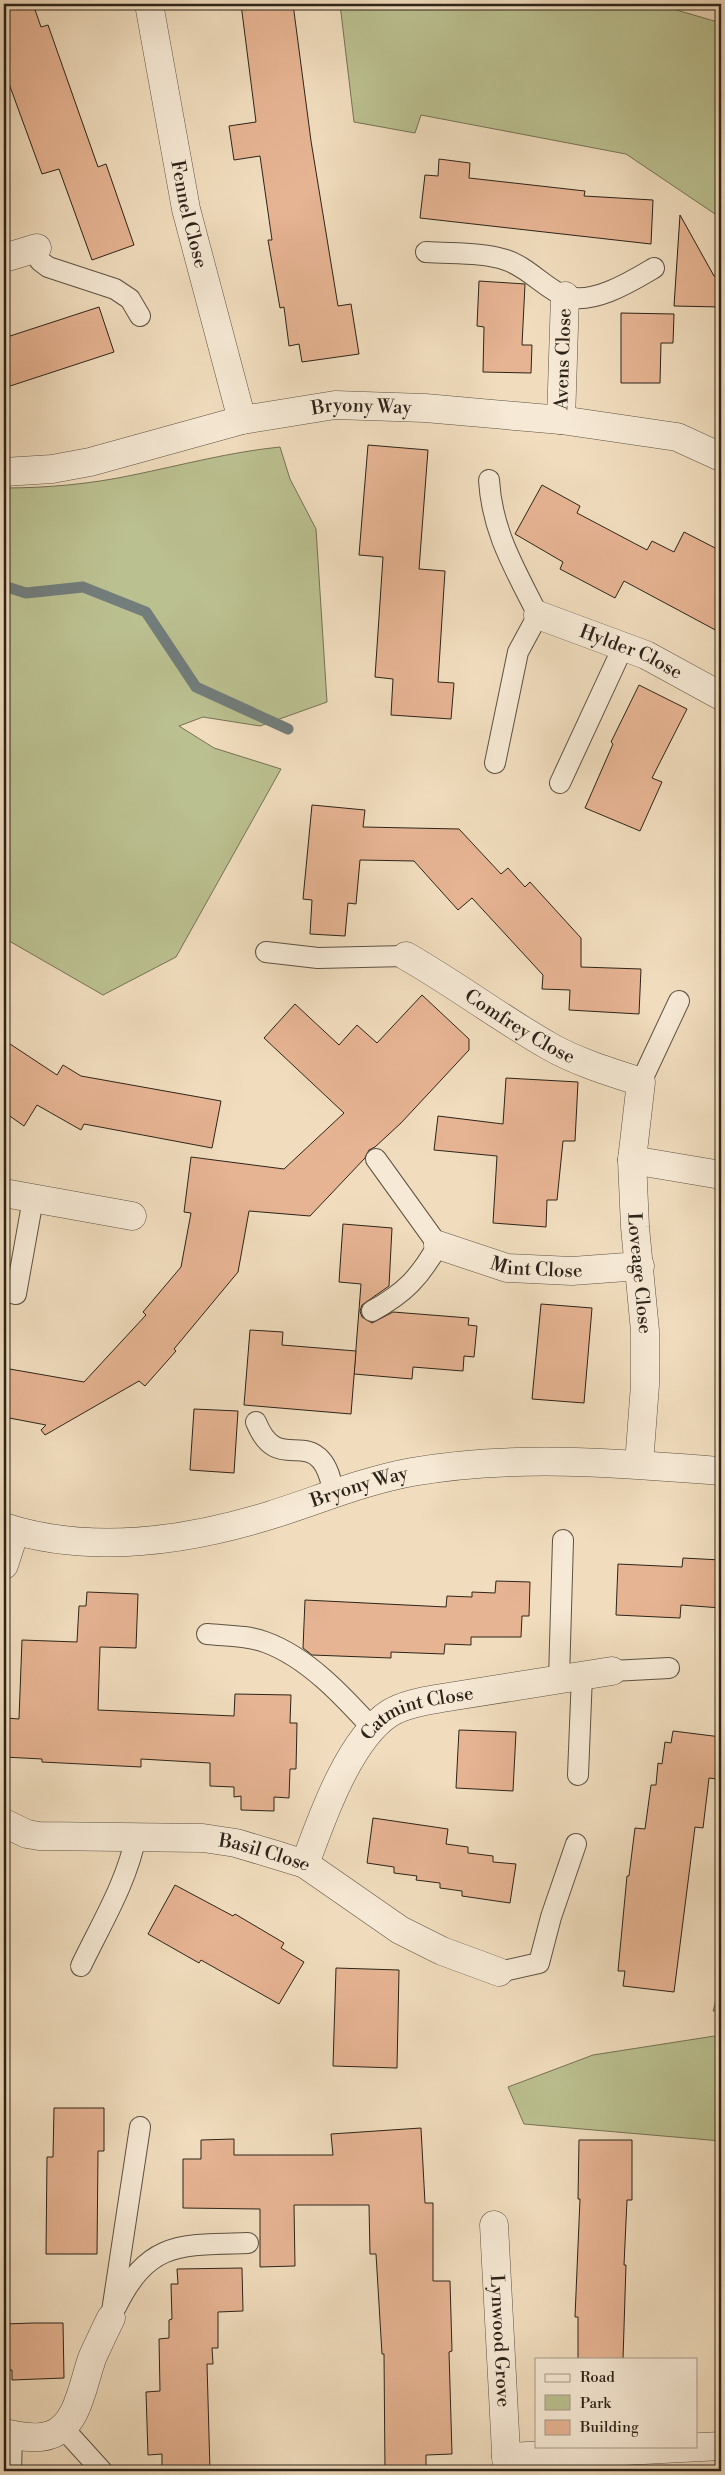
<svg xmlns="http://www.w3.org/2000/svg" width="725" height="2475" font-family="'Libre Bodoni',serif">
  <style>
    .green { fill: #bbc090; stroke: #747255 }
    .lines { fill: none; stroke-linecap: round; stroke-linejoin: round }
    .stream { stroke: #727d7c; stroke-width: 11 }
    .building { fill: #e7b493; stroke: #2c241a }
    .service-casing { stroke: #5d5243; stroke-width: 22 }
    .minor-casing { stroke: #5d5243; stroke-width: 29 }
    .service { stroke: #f6e9d5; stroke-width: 20 }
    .minor { stroke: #f6e9d5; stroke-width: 28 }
    .labels { text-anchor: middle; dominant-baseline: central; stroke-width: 4; stroke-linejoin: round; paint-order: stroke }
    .street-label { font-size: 19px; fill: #2c241a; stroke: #f6e9d5 }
  </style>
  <rect width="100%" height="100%" fill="#f1ddbe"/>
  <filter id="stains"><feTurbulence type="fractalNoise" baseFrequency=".004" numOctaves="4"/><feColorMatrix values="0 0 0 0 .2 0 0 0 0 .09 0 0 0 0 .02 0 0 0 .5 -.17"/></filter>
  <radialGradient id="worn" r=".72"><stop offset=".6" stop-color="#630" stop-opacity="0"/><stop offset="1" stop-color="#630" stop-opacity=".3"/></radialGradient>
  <g class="green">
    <polygon points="340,4 656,4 721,23 721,218 626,154 421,115 415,133 354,122"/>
    <path d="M280 447 290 479 316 529 327 702 260 726 203 717 179 726 214 748 281 769 176 957 103 995 4 938V488C47 488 91 484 133 475 182 465 230 452 280 447Z"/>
    <polygon points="721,1984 721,2011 713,2011"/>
    <polygon points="721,2035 721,2141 524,2124 508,2087 593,2055"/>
  </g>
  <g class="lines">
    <polyline class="stream" points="4,586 26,593 83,587 146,612 196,687 288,729"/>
  </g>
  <g class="building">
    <polygon points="4,4 33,4 41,27 48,25 98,167 106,164 134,245 92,260 59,169 42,174 4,70"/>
    <polygon points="241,4 293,4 311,141 338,306 351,304 359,354 302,362 299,344 289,346 284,307 280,308 268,240 272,240 260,156 234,160 229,126 256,122"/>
    <polygon points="439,159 470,163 469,178 585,191 584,196 653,200 651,244 420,218 425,175 438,176"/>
    <polygon points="680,215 714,276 721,277 721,307 674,306"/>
    <polygon points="479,281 525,284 522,345 532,345 531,373 483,372 484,327 477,326"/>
    <polygon points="99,307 114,352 4,388 4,338"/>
    <polygon points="621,313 674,314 673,343 661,343 660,383 621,383"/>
    <polygon points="368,445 428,450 419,569 445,571 438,682 454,683 451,719 391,715 393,679 375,677 383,557 359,555"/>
    <polygon points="542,485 580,506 577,513 647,550 652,541 674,552 684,532 721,551 721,633 624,581 615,598 560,569 563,562 515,534"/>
    <polygon points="639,685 687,709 652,778 662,782 640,831 585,808 613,744 611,742"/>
    <polygon points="312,805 365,810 363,827 459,829 501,874 508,868 525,887 530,882 581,938 581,967 641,969 639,1014 569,1010 570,990 542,989 543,975 472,898 458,910 414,861 360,860 356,904 348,903 345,936 310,934 312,900 303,899"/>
    <polygon points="422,995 469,1039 469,1050 401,1123 375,1147 369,1150 365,1158 310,1216 249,1211 238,1272 174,1349 176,1351 145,1386 139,1381 45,1435 41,1430 46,1425 4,1417 4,1368 84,1382 146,1315 143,1312 181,1267 191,1213 184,1212 191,1157 284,1169 344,1113 264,1038 295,1004 339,1045 357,1025 377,1043"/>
    <polygon points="4,1040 57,1075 63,1065 81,1076 221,1101 212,1148 84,1124 81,1130 37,1105 24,1126 4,1112"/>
    <polygon points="506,1078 578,1082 575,1141 563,1141 557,1200 547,1200 546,1227 493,1223 497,1156 434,1150 438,1116 503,1124"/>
    <polygon points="343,1224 392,1228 389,1286 362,1305 360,1311 362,1317 372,1323 393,1312 469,1318 468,1325 477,1326 474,1357 464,1356 463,1371 413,1367 412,1379 354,1374 361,1284 339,1282"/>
    <polygon points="541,1304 592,1308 584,1403 532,1399"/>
    <polygon points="250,1330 283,1332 282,1345 356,1351 351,1414 244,1405"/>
    <polygon points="194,1409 238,1411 234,1473 190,1470"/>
    <polygon points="683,1558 721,1560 721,1608 681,1605 680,1618 616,1615 618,1564 682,1567"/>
    <polygon points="496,1581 530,1582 529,1616 522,1616 521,1637 471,1637 471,1645 445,1644 444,1654 391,1652 391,1658 312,1655 303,1648 305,1600 446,1607 447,1596 472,1597 472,1592 495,1593"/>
    <polygon points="87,1592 138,1594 136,1648 100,1647 98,1710 234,1716 235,1694 291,1695 290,1723 297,1723 296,1769 290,1769 289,1798 274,1797 274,1811 241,1810 241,1796 234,1797 234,1787 210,1786 210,1763 141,1759 141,1767 42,1762 42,1759 4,1757 6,1718 19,1719 22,1640 77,1642 79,1606 86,1606"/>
    <polygon points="459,1730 516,1732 513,1791 456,1788"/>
    <polygon points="673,1731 721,1737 717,1779 709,1778 703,1828 695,1827 674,1992 623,1986 625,1971 618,1971 627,1876 629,1876 635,1828 645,1829 651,1785 656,1785 658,1763 662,1764 665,1742 671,1743"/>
    <polygon points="373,1818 448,1829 446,1844 468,1847 468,1853 493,1856 493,1862 516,1864 510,1903 462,1896 462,1891 440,1888 440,1883 416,1880 417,1876 394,1873 394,1867 367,1863"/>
    <polygon points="175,1885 233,1916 235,1914 284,1943 281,1948 304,1962 279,2004 201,1960 199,1963 148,1934"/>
    <polygon points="336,1968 399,1970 397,2068 333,2066"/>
    <polygon points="54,2108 104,2108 104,2151 98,2151 97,2254 46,2254 47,2157 53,2157"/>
    <polygon points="421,2128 425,2203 433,2203 433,2281 450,2281 452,2351 449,2352 452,2454 426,2455 426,2470 385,2471 384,2354 382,2354 376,2254 370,2254 369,2205 294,2205 295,2266 260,2267 260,2209 183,2208 183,2159 201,2159 201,2140 234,2139 234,2155 333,2155 331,2134"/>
    <polygon points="579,2140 632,2140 632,2200 627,2200 624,2265 626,2265 623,2359 578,2359 578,2317 575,2317 580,2199 578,2199"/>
    <polygon points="242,2268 243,2311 218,2312 218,2348 212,2348 213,2364 207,2364 210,2471 162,2471 162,2454 148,2455 146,2392 160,2391 159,2339 169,2338 169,2320 172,2319 171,2284 178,2284 177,2269"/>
    <polygon points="34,2323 63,2323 64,2378 12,2380 12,2370 4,2370 4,2324"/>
  </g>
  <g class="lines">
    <defs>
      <g id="service">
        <polyline points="37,248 40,261 48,267 115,289 130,299 140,316"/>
        <path d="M426 252C452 254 482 252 506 260 528 267 547 290 565 296 592 306 632 281 654 268"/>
        <path d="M489 480C492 532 515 569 538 615L518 652 495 763"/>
        <polyline points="560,783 623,647"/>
        <polyline points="266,952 318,958 406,956"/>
        <polyline points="641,1082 679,1001"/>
        <polyline points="4,1291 16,1294 33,1199"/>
        <path d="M372 1311C405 1293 420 1277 438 1245L376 1159"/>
        <path d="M256 1422C275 1469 301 1437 321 1460 329 1469 331 1482 334 1493"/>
        <path d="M207 1634C226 1636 246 1635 265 1642 307 1657 343 1696 373 1729"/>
        <polyline points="612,1671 669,1668"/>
        <polyline points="559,1679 563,1540"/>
        <polyline points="578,1775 582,1675"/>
        <path d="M81 1966C101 1924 127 1882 136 1836"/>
        <polyline points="499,1972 539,1963 551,1917 576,1844"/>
        <path d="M116 2307C149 2240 181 2245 248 2243"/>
        <polyline points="111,2318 140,2127"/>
        <polyline points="63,2428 102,2471"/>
        <polyline points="11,2471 12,2435"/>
      </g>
      <g id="minor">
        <path id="s1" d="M149 4 186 209 242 420"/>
        <polyline points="4,258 37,248"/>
        <path id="s2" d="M561 420 565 296"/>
        <path id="s3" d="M4 472 52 469 90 462 242 420 335 405 425 408 561 420 677 437 721 457"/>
        <path id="s4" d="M538 615 646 655 721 696"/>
        <path id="s5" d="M406 956C455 984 500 1018 549 1046 577 1062 610 1072 641 1082L632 1160 635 1227 645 1331V1385L639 1464"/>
        <polyline points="632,1160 721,1175"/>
        <polyline points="4,1193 132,1216"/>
        <path id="s6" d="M438 1245 507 1268 572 1271 640 1266"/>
        <path id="s7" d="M4 1527C90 1555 187 1541 271 1515 319 1500 363 1481 412 1472 514 1454 619 1463 721 1471"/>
        <polyline points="4,1565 15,1531"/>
        <path id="s8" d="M4 1823 27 1834 39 1836 203 1838 236 1843 276 1855 305 1864 400 1930 442 1951 499 1972"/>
        <path id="s9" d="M305 1864C321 1820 349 1739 390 1713 405 1704 425 1701 442 1698L612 1671"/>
        <path id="s10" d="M494 2225 507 2471"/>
        <path d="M4 2433C17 2436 37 2440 50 2435 79 2426 83 2381 93 2356 99 2343 105 2330 111 2318"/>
        <polyline points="506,2457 721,2446"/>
      </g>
    </defs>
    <use href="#service" class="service-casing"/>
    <use href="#minor" class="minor-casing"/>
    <use href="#service" class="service"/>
    <use href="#minor" class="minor"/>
  </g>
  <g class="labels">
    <g class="street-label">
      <text stroke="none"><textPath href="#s1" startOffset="214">Fennel Close</textPath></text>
      <text stroke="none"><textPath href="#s2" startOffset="61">Avens Close</textPath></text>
      <text stroke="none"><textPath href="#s3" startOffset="365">Bryony Way</textPath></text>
      <text stroke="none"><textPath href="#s4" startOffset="100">Hylder Close</textPath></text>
      <text stroke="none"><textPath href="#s5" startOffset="134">Comfrey Close</textPath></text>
      <text stroke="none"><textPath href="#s6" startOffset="102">Mint Close</textPath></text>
      <text stroke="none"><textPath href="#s5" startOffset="460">Loveage Close</textPath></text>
      <text stroke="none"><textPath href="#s7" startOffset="364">Bryony Way</textPath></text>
      <text stroke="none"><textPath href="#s9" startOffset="201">Catmint Close</textPath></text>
      <text stroke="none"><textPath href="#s8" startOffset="265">Basil Close</textPath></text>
      <text stroke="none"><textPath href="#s10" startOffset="116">Lynwood Grove</textPath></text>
    </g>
  </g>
  <rect width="725" height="2475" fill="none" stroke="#f1ddbe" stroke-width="20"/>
  <rect x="5" y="5" width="715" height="2465" fill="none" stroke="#2c241a" stroke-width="2.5"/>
  <rect x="10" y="10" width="705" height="2455" fill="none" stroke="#2c241a"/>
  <rect x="535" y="2358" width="162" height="90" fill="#f6e9d5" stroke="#a59a8a"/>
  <rect x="545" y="2374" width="25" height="8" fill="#f6e9d5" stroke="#a59a8a"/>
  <text x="580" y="2382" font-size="15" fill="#2c241a">Road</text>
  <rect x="545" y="2395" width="25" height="15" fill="#bbc090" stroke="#a59a8a"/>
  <text x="580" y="2408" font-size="15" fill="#2c241a">Park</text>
  <rect x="545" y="2420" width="25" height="15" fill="#e7b493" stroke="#a59a8a"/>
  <text x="580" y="2432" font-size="15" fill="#2c241a">Building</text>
  <rect width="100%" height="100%" filter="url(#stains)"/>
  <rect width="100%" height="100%" fill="url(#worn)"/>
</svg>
